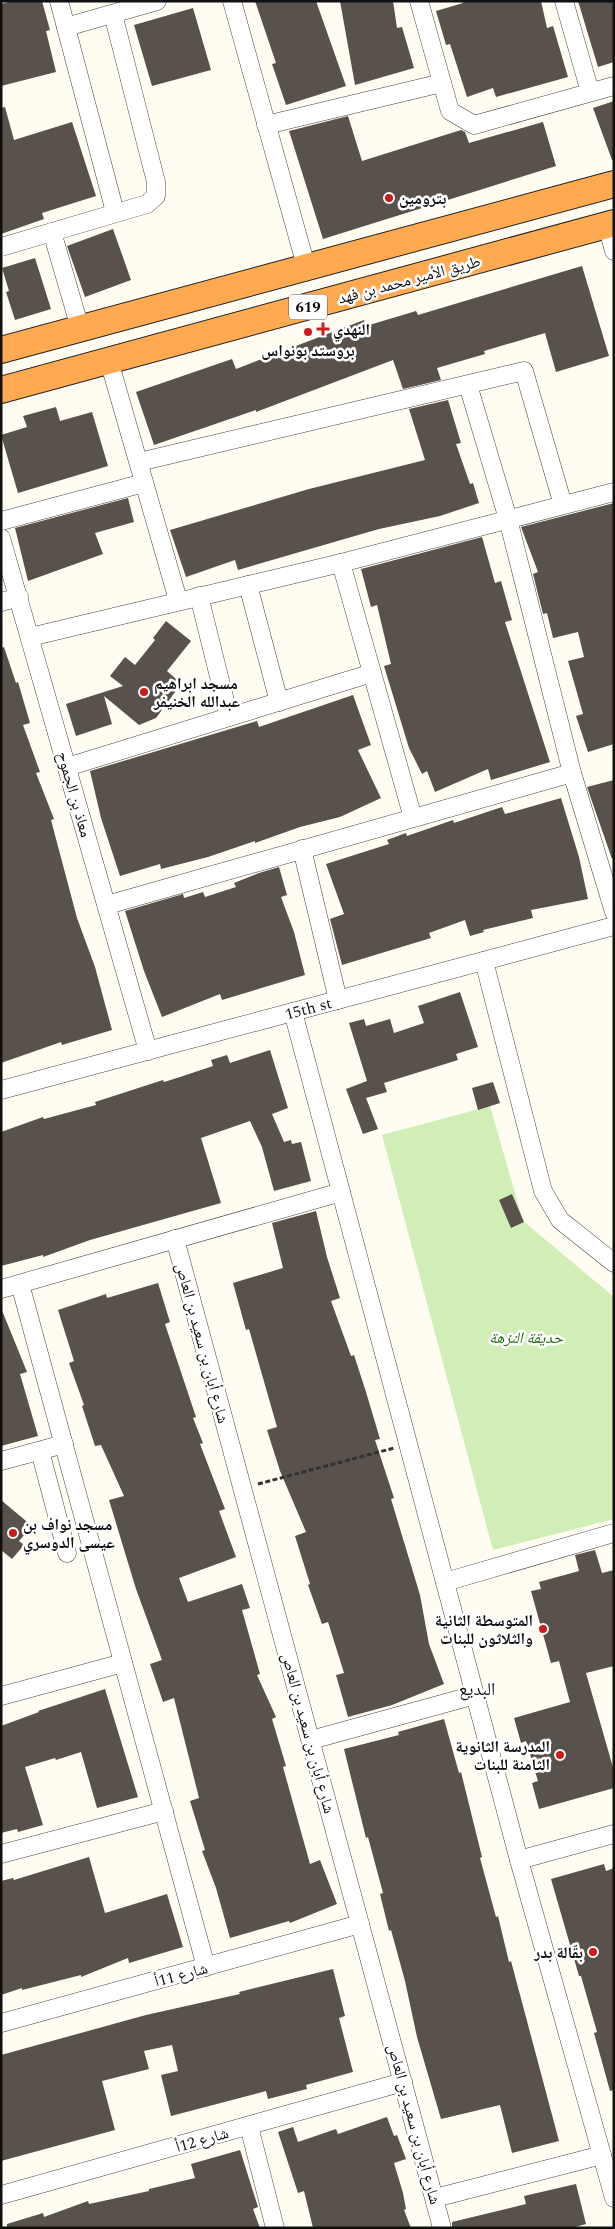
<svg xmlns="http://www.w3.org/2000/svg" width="615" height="2229" font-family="Spectral,'Noto Naskh Arabic',serif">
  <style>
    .green { fill: #d1eeb7 }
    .building { fill: #59514b }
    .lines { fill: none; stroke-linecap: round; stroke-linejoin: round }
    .minor-casing { stroke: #434343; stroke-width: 19 }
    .highway-casing { stroke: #212121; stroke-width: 28 }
    .path { stroke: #323232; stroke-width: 3; stroke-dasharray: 5 2.5; stroke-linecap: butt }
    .minor { stroke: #fff; stroke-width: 18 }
    .highway { stroke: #ffaa50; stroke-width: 26 }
    .poi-dot { fill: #cd1b1a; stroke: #fff; stroke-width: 2 }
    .labels { text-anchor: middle; stroke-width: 5; stroke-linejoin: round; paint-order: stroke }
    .shield { fill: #fff; stroke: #585858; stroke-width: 1 }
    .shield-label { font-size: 15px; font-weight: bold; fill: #101010 }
    .poi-label { font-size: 16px; font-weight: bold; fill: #101010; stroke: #fff; text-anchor: start }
    .street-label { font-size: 16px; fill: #101010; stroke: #fff }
    .park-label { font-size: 16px; font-style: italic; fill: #266e19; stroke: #fff }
    .neighbourhood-label { font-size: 18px; fill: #101010; stroke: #fff }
  </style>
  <rect width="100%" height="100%" fill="#fffdf2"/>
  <path class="green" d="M490 1106 523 1221 614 1297V1519L493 1550 382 1135Z"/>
  <path class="building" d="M12 1H42L50 30 46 31 56 72 1 86V4Z
    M255 1H316L346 86 286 105 272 64 276 63Z
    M340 1H393L397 28 402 27 414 68 355 85Z
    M463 1H541L547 28 553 26 568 77 496 97 493 88 467 97 450 44 446 45 436 11 463 3Z
    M578 1H614V62L598 67Z
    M193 8 211 70 152 86 134 25Z
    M614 101V160H612L593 108Z
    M5 107 14 140 72 122 96 196 42 213 44 219 1 234V108Z
    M348 116 362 161 461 130 465 132 469 143 543 122 556 166 323 239 289 131Z
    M113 229 131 280 85 297 67 246Z
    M35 258 51 309 15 320 6 292 9 291 2 268Z
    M582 266 609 356 556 372 545 333 484 351 485 354 437 368 441 380 403 389 393 360 256 412V410L154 445 136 392 232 359 236 369 364 320 366 326 416 311 418 315Z
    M448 400 461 443 456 444 470 484 473 483 479 503 440 516 379 529 238 570 235 560 186 577 170 530 309 489 425 460 409 409Z
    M56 407 60 421 92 412 108 466 18 493 1 435 27 427 23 416Z
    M128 498 134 522 95 533 103 554 28 581 15 528Z
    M614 503V744L588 752 576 716 583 714 568 661 584 657 578 632 553 638 547 613 543 614 533 574 538 572 521 527Z
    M482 537 495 583 501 581 512 620 505 622 550 762 491 780 488 769 435 792 427 771 422 774 409 748 384 666 391 664 377 605 371 607 361 569Z
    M166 621 191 641 167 671 176 679 178 688 156 718 139 725 104 696 112 724 76 736 66 704 123 686 110 676 125 657 135 665 155 640 153 638Z
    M4 647 16 683 18 682 30 723 23 725 40 772 36 773 54 819 51 820 77 918 95 967 112 1030 62 1045 61 1042 1 1063V648Z
    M353 695 371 745 358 750 381 798 340 817 300 827 255 843V841L208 857 161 869 160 864 120 876 101 818 90 771 257 721 259 727Z
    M614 780V858L612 859 587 787Z
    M561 798 579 857 588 899 531 910 533 918 483 930 484 932 470 936 465 920 429 933 431 938 342 965 330 919 344 914 326 864 389 844 387 840 406 833 407 836 453 820 454 823 502 807 505 814Z
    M279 867 287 895 281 897 294 932 305 975 222 1000 220 994 162 1017 144 971 125 911 183 894 184 898 203 892 205 897 236 887 234 883 259 873Z
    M460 992 478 1047 456 1054 458 1060 384 1083 387 1092 366 1098 378 1129 363 1134 346 1089 367 1081 349 1023 364 1019 366 1026 390 1019 394 1033 424 1023 418 1006Z
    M270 1050 288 1108 272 1114 284 1142 291 1140 292 1144 301 1142 311 1181 274 1191 262 1147 250 1121 201 1138 221 1203 90 1240 43 1257V1255L1 1266V1132L43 1117 44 1119 96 1105 95 1102 163 1080 164 1082 180 1077 213 1066 211 1060 227 1055 230 1063Z
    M493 1082 500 1103 478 1110 472 1088Z
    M512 1194 524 1222 511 1228 499 1200Z
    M316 1211 327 1257 340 1298 331 1301 351 1356 354 1355 366 1392 380 1439 375 1440 394 1498 391 1499 420 1595 429 1644 444 1684 392 1705 348 1717 336 1675 344 1673 328 1622 322 1624 308 1585 310 1584 295 1536 306 1532 280 1471 267 1430 277 1427 249 1329 246 1330 233 1283 283 1268 272 1223Z
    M158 1283 170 1322 165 1324 196 1417 193 1418 203 1443 200 1444 225 1509 219 1511 236 1557 179 1578 188 1602 242 1584 250 1608 242 1610 260 1674 257 1675 276 1717 272 1719 286 1766 283 1767 310 1864 320 1860 337 1904 290 1923 289 1921 230 1938 216 1888 202 1851 205 1850 190 1801 199 1798 174 1698 163 1702 150 1664 162 1660 136 1589 109 1500 124 1496 101 1445 95 1446 82 1406 84 1405 69 1363 74 1361 58 1310 106 1294 107 1298Z
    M1 1308 27 1372 20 1374 38 1436 1 1446Z
    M1 1500 32 1526 19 1541 24 1545 12 1559 1 1550Z
    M595 1550 602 1573 614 1570V1666L586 1673 614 1771V1788L539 1809 532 1783 538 1781 526 1741 521 1743 514 1718 570 1702 559 1661 551 1663 531 1591 541 1589 539 1582 579 1571 575 1555Z
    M105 1689 138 1797 97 1808 81 1752 56 1760 55 1758 25 1767 43 1825 18 1832 17 1829 1 1833V1726L39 1712 38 1711Z
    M444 1719 459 1773 461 1772 482 1857 480 1858 496 1917 498 1916 509 1962 511 1961 559 2141 512 2153 500 2105 441 2119 417 2037 405 1981 391 1930 389 1931 380 1894 383 1893 368 1837 366 1838 344 1749 399 1735 398 1732Z
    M89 1857 105 1913 167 1894 183 1947 129 1963 128 1958 81 1977V1975L22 1990V1988L1 1995V1881L13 1878 14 1880Z
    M604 1864 606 1871 614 1868V2090L610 2091 594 2033 597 2032 581 1976H579L551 1879Z
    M333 1969 345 2016 339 2018 353 2072 306 2085 307 2089 268 2099 266 2091 171 2116 161 2075 178 2071 172 2045 144 2051 149 2069 102 2081 115 2130 1 2161V2055L146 2015 240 1994 239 1992Z
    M387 2117 394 2136 397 2135 406 2159 394 2163 403 2193 406 2209 404 2210 411 2228H313L304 2191 298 2193 278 2132 293 2127 298 2142 336 2129 338 2134Z
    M240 2150 258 2207 253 2209 260 2228H7V2224L43 2213 44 2217 88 2201 89 2204 149 2191V2189L195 2178 191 2164Z
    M576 2184 586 2224 572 2228H452V2222L526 2204 524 2196Z"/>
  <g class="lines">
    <defs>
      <g id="minor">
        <path d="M59 1 115 212"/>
        <path d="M232 1 306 266"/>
        <path d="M419 1 450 111 474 125 614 86"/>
        <path d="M564 1 590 92"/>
        <path d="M66 27 157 1"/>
        <path d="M266 125 442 83"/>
        <path d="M607 225 614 251"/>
        <path d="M52 232 80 328"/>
        <path d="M1 247 147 204 156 196V182L113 14"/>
        <path d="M109 361 178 600"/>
        <path d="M468 385 508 519 572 773 614 912"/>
        <path d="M139 462 524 371 563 505"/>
        <path d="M1 521 144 483"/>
        <path d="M1 538 148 1051"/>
        <path d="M341 563 413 818"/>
        <path d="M248 585 279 702"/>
        <path d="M199 596 229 717"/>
        <path d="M1 602 19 597"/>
        <path d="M30 637 341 563 614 492"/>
        <path d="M67 767 372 673"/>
        <path d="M302 849 338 1000"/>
        <path d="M107 905 572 773"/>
        <path d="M484 961 543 1191 560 1220 614 1263"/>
        <path d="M293 1012 519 1860 614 2198"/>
        <path id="s1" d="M1 1090 614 926"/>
        <path d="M175 1239 442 2228"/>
        <path d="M20 1284 206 1967"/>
        <path d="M1 1289 341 1192"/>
        <path d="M40 1451 67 1553"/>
        <path d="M1 1461 64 1444"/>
        <path d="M445 1582 614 1533"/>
        <path d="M1 1696 123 1663"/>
        <path d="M311 1740 475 1695"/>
        <path d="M1 1854 164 1811"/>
        <path d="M519 1860 614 1834"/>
        <path d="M1 2023 360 1924"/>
        <path d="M249 2126 275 2228"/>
        <path d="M1 2195 403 2082"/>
        <path d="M435 2198 602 2155"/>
      </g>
      <path id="highway" d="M1 350 614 184
        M1 390 614 223"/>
    </defs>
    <use href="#minor" class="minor-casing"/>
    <use href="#highway" class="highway-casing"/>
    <path class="path" d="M258 1484 394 1448"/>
    <use href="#minor" class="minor"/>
    <use href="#highway" class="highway"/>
  </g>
  <g class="poi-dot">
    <circle cx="389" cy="198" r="5"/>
    <path d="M320.5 321.5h5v5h5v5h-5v5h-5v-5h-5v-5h5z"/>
    <circle cx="308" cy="332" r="5"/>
    <circle cx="144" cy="692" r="5"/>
    <circle cx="13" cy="1533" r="5"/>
    <circle cx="543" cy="1629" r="5"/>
    <circle cx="560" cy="1755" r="5"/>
    <circle cx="593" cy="1952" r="5"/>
  </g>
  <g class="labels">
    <rect class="shield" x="289" y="294.5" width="38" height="25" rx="4"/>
    <g class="shield-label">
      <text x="308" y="312">619</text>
    </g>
    <g class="poi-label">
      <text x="399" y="204">بترومين</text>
      <text x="333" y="335">النهدي</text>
      <text x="308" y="356" text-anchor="middle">بروستد بونواس</text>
      <text x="154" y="689">مسجد ابراهيم<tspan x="154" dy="18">عبدالله الخنيفر</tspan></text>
      <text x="23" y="1530">مسجد نواف بن<tspan x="23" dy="18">عيسى الدوسري</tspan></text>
      <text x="533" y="1626" text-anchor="end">المتوسطة الثانية<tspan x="533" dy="18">والثلاثون للبنات</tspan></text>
      <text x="550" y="1752" text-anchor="end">المدرسة الثانوية<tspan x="550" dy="18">الثامنة للبنات</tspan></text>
      <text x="583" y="1958" text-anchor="end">بقّالة بدر</text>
    </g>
    <g class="street-label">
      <text transform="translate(409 279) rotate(-15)" y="6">طريق الأمير محمد بن فهد</text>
      <text transform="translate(75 794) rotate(74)" y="6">معاذ بن الجموح</text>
      <text dy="6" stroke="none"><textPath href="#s1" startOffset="318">15th st</textPath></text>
      <text transform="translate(203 1343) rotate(75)" y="6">شارع أبان بن سعيد بن العاص</text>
      <text transform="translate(309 1733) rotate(75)" y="6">شارع أبان بن سعيد بن العاص</text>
      <text transform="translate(181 1974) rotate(-15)" y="6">شارع 11أ</text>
      <text transform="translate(415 2124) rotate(75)" y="6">شارع أبان بن سعيد بن العاص</text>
      <text transform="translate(202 2139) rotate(-16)" y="6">شارع 12أ</text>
    </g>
    <g class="park-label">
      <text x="526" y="1343">حديقة النزهة</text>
    </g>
    <g class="neighbourhood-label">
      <text x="477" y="1695">البديع</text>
    </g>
  </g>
  <rect width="615" height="2229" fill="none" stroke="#101010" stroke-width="5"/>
</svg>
